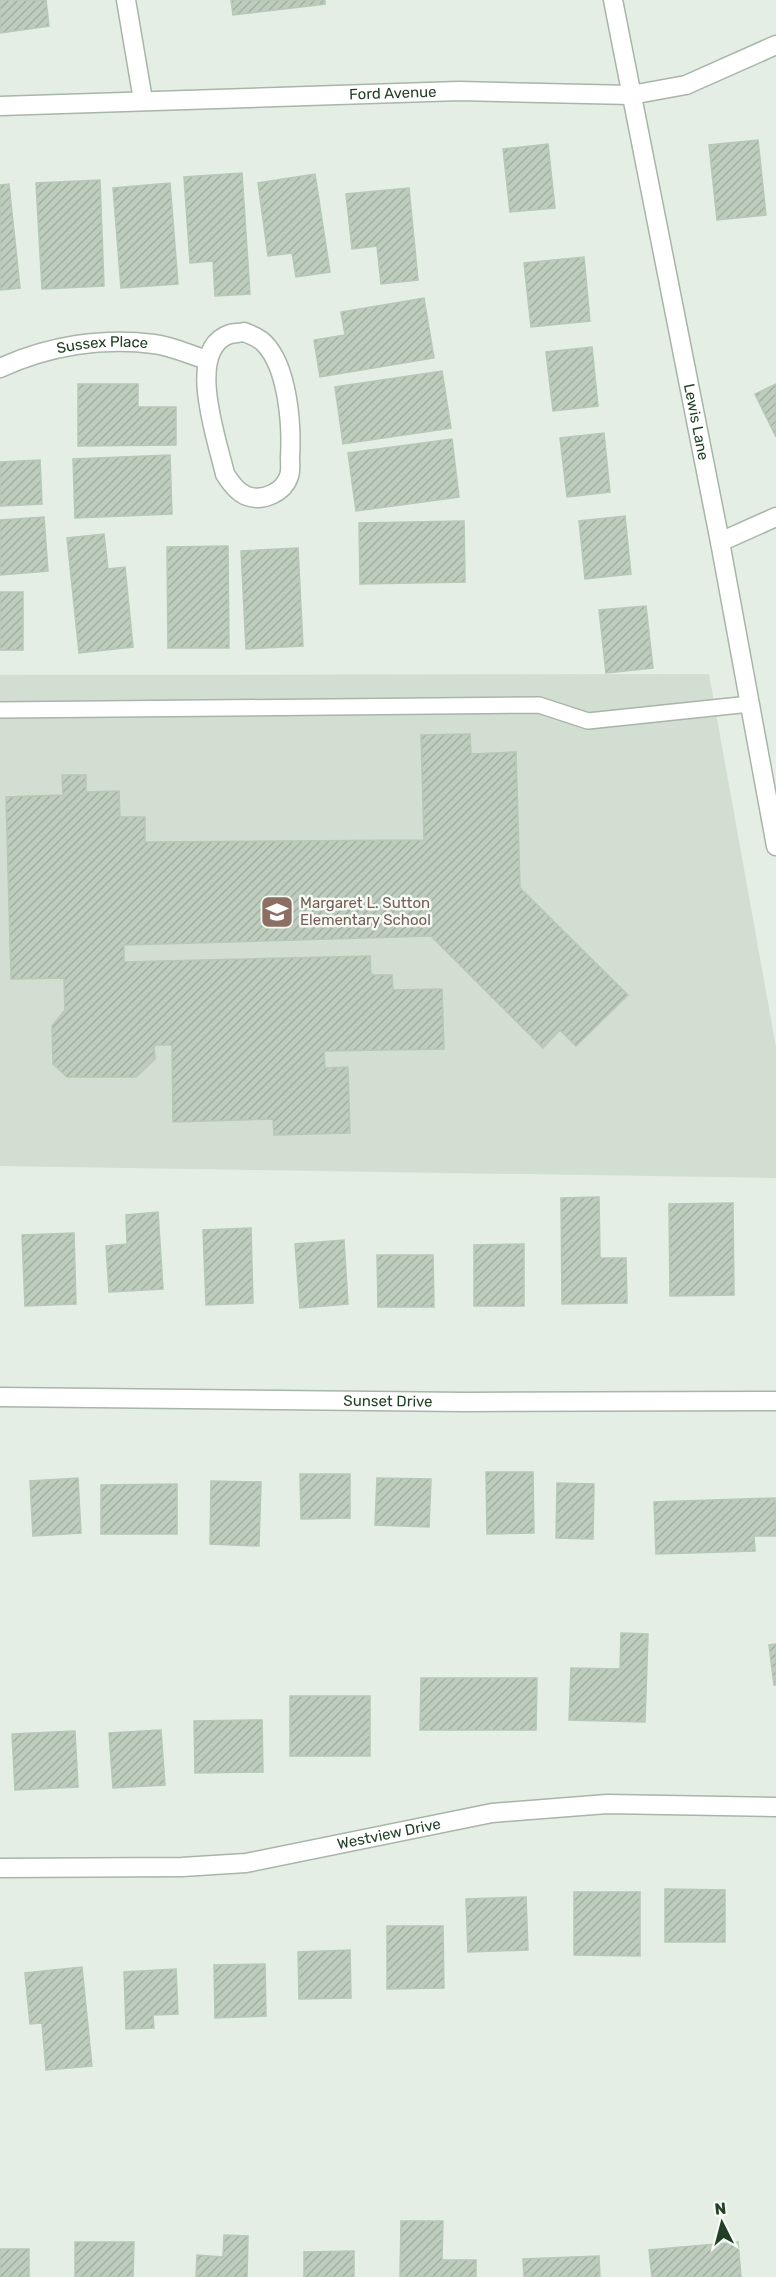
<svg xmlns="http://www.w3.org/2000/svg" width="776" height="2277" font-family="Rubik,sans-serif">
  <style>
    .built { fill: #d2ded2 }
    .building { fill: url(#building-hatch); stroke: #b6c8b6; stroke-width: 1.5 }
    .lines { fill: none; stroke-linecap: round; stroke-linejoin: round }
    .service-casing { stroke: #a6b6a7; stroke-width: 18 }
    .minor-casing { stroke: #a6b6a7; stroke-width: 21 }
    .tertiary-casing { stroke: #a6b6a7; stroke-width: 21 }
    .service { stroke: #fff; stroke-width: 15 }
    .minor { stroke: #fff; stroke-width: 18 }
    .tertiary { stroke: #fff; stroke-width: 18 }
    .labels { text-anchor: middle; stroke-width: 5; stroke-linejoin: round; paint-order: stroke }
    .street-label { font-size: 15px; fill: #224026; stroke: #f5faf5 }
    .education-label { font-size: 15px; fill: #785e54; stroke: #f5faf5; text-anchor: start }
  </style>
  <defs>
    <pattern id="building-hatch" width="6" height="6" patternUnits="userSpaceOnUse" patternTransform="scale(1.5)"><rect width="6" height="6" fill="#bdccbc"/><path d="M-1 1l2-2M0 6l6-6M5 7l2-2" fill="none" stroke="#a2b0a1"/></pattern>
  </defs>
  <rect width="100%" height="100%" fill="#e4eee4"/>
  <path class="built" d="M709 674 776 1047V1178L0 1166V675Z"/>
  <path class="building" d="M0 0H46L49 26 0 33Z
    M231 0H325V4L233 15Z
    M758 140 766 215 717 220 709 145Z
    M548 144 555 208 510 212 503 149Z
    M242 173 250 294 215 296 213 261 190 263 184 177Z
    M315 174 330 272 296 277 292 253 268 256 258 183Z
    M100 180 104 286 42 289 36 183Z
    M170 183 178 284 121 288 113 188Z
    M9 184 20 288 0 290V185Z
    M409 188 418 280 381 284 377 246 352 249 346 194Z
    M584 257 590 321 531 327 524 263Z
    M424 298 434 358 320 377 314 340 345 335 341 312Z
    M592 347 598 406 553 411 546 352Z
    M442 371 451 428 343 444 335 387Z
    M78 384H138V407H176V445L78 446Z
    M776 384V437L755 394Z
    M604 433 610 492 567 497 560 438Z
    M452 439 459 497 356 511 348 453Z
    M170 455 172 514 75 518 73 459Z
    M40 460 42 504 0 506V462Z
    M625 516 631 574 585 579 579 521Z
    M44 517 48 571 0 575V520Z
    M464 521 465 582 360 584 359 523Z
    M104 534 108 569 125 567 133 647 79 653 67 538Z
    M228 546 229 648H168L167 547Z
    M298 548 303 646 246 649 241 551Z
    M0 592H23V650H0Z
    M646 606 653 668 606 673 599 610Z
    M470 734 471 754 516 752 520 888 628 995 576 1046 560 1030 543 1048 431 936 124 945V962L370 956 371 975H392L393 990 442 989 444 1049 324 1051 325 1068 348 1067 350 1133 274 1135 273 1119 173 1122 172 1045H154L155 1059 136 1077H67L53 1064 52 1026 65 1010 64 978 11 979 6 797 63 795 62 775H86V792L119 791 120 817H145V842L424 840 421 735Z
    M599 1197 600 1258H626L627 1303 562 1304 561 1198Z
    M733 1203 734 1295 670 1296 669 1204Z
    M158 1212 163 1289 109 1292 106 1246 127 1244 126 1215Z
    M251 1228 253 1303 206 1305 203 1230Z
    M74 1233 76 1304 25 1306 22 1235Z
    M344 1240 348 1304 300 1308 295 1244Z
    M524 1244V1306H474V1245Z
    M377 1255H433L434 1307H378Z
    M486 1472H533L534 1533 487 1534Z
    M300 1474H350V1518L301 1519Z
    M78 1478 81 1533 33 1536 30 1481Z
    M377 1478 431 1479 429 1527 375 1525Z
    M211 1481 261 1482 259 1546 210 1544Z
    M557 1483 594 1484 593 1539 556 1538Z
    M177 1484V1534H101V1485Z
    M775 1498 776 1536H754L755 1551 656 1554 654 1502Z
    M621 1633 648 1634 645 1722 569 1720 571 1668 620 1669Z
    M776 1644V1685H774L769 1645Z
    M421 1678H537L536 1730H420Z
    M290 1696H370V1756H290Z
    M262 1720 263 1772 195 1773 194 1721Z
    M161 1730 165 1785 113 1788 109 1733Z
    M75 1731 78 1787 15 1790 12 1734Z
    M665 1889 725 1890V1942H665Z
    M574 1892H640V1956L574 1955Z
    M526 1897 528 1950 468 1952 466 1899Z
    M387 1926H443L444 1988 387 1989Z
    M350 1950 351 1998 299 1999 298 1952Z
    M265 1964 266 2016 215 2018 214 1965Z
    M82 1967 92 2066 46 2070 42 2023 30 2024 25 1973Z
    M176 1969 178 2014 153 2015 154 2028 126 2029 124 1972Z
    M401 2221H443L442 2260H476V2277H400Z
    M224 2235 248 2236 247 2277H196L197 2255 223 2257Z
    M75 2242H134L133 2277H75Z
    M738 2242 741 2277H652L649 2250Z
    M0 2249H29V2277H0Z
    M354 2251V2277H304V2252Z
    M599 2256 600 2277H524L523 2259Z"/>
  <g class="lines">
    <defs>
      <path id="service" d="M0 710 539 705 588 721 750 704"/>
      <g id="minor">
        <path d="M126 0 143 100"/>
        <path id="s1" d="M0 106 459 91 631 95"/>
        <path d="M244 332C251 335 258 337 264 343 288 367 292 425 290 458 290 463 291 471 289 476 284 492 263 502 247 496 238 493 230 482 225 474 218 442 184 349 230 334 234 333 239 333 244 332Z"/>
        <path id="s2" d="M0 368C48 346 102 337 154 344 172 346 190 355 207 360"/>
        <path d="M720 542 776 517"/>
        <path id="s3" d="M0 1397 465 1402 776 1401"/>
        <path id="s4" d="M0 1868 182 1867 246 1863 492 1813 607 1804 776 1807"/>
      </g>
      <g id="tertiary">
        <path id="s5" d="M613 0 720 542 776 846"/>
        <path d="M631 95 686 85 776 45"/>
      </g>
    </defs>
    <use href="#service" class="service-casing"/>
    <use href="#minor" class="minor-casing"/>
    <use href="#tertiary" class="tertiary-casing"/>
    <use href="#service" class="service"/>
    <use href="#minor" class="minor"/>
    <use href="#tertiary" class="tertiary"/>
  </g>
  <defs>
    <symbol id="school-square" viewBox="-11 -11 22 22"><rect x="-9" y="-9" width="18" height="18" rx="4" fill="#8d6e63" stroke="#f5faf5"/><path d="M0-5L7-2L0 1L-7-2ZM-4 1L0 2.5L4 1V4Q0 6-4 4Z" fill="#fff"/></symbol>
  </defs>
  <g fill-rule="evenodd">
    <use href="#school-square" x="258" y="893" width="38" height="38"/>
  </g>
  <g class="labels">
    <g class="street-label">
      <text dy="5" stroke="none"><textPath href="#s1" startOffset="393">Ford Avenue</textPath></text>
      <text dy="5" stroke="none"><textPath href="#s2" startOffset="106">Sussex Place</textPath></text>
      <text dy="5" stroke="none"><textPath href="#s5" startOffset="430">Lewis Lane</textPath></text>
      <text dy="5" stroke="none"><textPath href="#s3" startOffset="388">Sunset Drive</textPath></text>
      <text dy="5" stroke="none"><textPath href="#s4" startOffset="392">Westview Drive</textPath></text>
    </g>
    <g class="education-label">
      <text x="300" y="908">Margaret L. Sutton<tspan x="300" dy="17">Elementary School</tspan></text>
    </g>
  </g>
  <g transform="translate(722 2223) rotate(354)" stroke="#f5faf5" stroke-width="4.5" paint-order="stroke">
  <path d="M0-4.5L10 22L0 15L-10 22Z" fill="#224026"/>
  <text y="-9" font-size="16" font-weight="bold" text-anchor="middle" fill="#224026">N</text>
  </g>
</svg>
